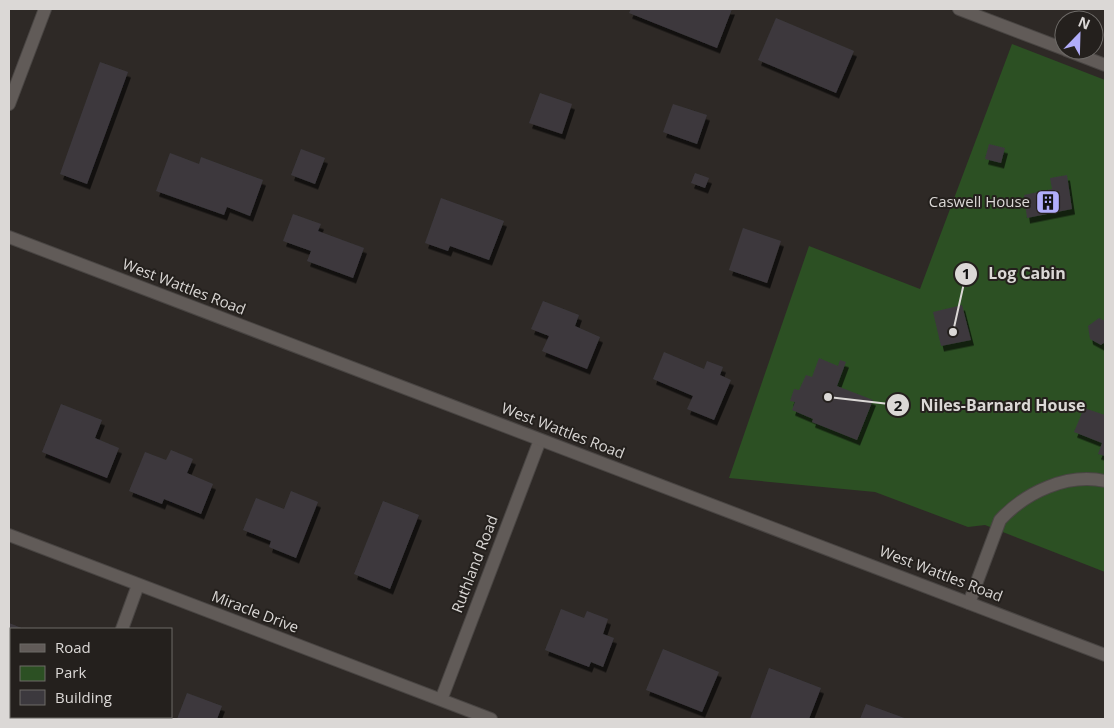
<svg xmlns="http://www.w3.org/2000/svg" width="1114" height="728" font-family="'Open Sans',sans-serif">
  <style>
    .green { fill: #2c5023 }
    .building { fill: #3c393e; filter: url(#shadow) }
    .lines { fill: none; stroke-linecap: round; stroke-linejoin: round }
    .service-casing { stroke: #494543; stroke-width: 14 }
    .minor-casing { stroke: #494543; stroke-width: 14 }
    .tertiary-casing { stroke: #494543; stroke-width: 14 }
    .service { stroke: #615b58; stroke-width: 12 }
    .minor { stroke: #615b58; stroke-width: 12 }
    .tertiary { stroke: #615b58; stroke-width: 12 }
    .labels { text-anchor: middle; stroke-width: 4; stroke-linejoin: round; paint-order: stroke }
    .poi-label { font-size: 15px; fill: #dbd8d6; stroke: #24201d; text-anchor: end }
    .street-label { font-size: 15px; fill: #dbd8d6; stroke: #24201d }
    .leader { fill: none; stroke: #dbd8d6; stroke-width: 2 }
    .callout-dot { fill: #dbd8d6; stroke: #24201d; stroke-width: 2 }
    .mark-label { font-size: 15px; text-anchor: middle; font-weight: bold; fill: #111 }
    .callout-label { font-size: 16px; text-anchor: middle; font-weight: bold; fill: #dbd8d6; stroke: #24201d; stroke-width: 4; stroke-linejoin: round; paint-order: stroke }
  </style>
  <defs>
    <filter id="shadow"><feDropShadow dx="3" dy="5.5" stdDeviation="0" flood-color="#0009"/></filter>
  </defs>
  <rect width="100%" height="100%" fill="#2e2926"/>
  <path class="green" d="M1012 44 1105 80V572L985 525 968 527 875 492 729 478 809 246 920 289Z"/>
  <path class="building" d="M631 9H732L717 48 629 13Z
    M776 18 854 51 836 93 758 60Z
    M100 62 128 72 87 184 60 174Z
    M540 93 572 104 562 134 529 123Z
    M673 104 707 115 697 144 663 132Z
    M989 144 1005 148 1001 163 985 159Z
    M301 149 325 158 315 184 291 175Z
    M170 153 199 164 201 157 263 180 250 216 227 207 224 215 156 191Z
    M695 173 709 178 705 188 691 183Z
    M1067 175 1072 209 1027 218 1024 195 1052 189 1050 178Z
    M441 198 504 221 489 260 450 246 448 251 425 243Z
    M293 214 321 224 318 231 364 248 353 278 307 261 311 251 283 241Z
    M743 228 781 241 767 283 729 270Z
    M543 301 579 315 575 326 600 337 587 369 542 351 549 336 531 329Z
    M962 305 971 340 941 346 933 312Z
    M1099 318 1105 321V342L1101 345 1090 339 1088 326Z
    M664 352 704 369 707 361 723 367 720 375 731 380 714 420 687 409 693 396 653 379Z
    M819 358 838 366 840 360 846 362 837 386 873 400 857 440 812 422 813 419 792 410 795 402 790 401 794 389 799 390 806 375 812 377Z
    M61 404 102 420 95 438 119 448 107 478 42 452Z
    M1084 408 1105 415V456L1098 454 1102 443 1074 432Z
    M171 450 193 459 187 473 213 484 201 514 164 499 162 504 129 491 145 452 166 460Z
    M291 491 318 502 296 558 269 547 271 541 243 530 256 498 284 509Z
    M383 501 419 515 390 589 354 574Z
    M561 609 584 618 587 611 608 619 603 634 614 638 603 667 591 662 589 667 545 650Z
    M9 623 24 629H11V671L9 670Z
    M663 649 719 672 702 712 646 690Z
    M769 668 821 688 809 719H750Z
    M187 693 222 706 217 719H177Z
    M866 704 907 719H860Z"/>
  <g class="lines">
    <defs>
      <path id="service" d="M969 603 1000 520C1026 492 1067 473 1105 481"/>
      <path id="minor" d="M959 9 1064 49
        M1066 50 1105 65
        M9 104 45 9
        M9 535 491 719
        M122 629 138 585
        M441 700 540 440
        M87 719 88 717"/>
      <path id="tertiary" d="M9 237 1105 655"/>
    </defs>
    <use href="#service" class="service-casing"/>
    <use href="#minor" class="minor-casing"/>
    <use href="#tertiary" class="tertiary-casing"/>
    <use href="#service" class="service"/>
    <use href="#minor" class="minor"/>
    <use href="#tertiary" class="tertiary"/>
  </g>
  <defs>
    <symbol id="building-square" viewBox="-11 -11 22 22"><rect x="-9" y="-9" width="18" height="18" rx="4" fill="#b1adfa" stroke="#24201d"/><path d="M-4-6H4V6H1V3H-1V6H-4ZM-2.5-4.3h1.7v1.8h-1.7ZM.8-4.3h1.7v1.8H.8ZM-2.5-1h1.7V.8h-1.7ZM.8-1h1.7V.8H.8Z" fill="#111"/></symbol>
  </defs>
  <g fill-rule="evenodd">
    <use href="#building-square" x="1034" y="188" width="28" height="28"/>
  </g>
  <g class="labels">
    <g class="poi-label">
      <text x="1030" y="207">Caswell House</text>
    </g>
    <g class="street-label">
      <text transform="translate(184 287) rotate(21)" y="5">West Wattles Road</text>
      <text transform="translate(563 431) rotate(21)" y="5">West Wattles Road</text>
      <text transform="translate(475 564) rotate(-69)" y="5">Ruthland Road</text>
      <text transform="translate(941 574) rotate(21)" y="5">West Wattles Road</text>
      <text transform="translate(255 612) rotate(21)" y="5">Miracle Drive</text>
    </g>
  </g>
  <path class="leader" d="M953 332L966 274M828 397L898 405"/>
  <g class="callout-dot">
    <circle cx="953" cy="332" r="5"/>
    <circle cx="828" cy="397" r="5"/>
    <circle cx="966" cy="274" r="12"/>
    <circle cx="898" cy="405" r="12"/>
  </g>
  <g class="mark-label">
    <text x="966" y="279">1</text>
    <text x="898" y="411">2</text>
  </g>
  <g class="callout-label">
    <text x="1027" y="279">Log Cabin</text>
    <text x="1003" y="411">Niles-Barnard House</text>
  </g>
  <rect width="1114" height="728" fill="none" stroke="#dbd8d6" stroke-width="20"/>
  <rect x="10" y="628" width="162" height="90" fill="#24201d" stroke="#6d6a67"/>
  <rect x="20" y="644" width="25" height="8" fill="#615b58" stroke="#6d6a67"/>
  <text x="55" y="653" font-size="15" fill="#dbd8d6">Road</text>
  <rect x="20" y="666" width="25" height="15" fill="#2c5023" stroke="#6d6a67"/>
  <text x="55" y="678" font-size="15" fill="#dbd8d6">Park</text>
  <rect x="20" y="690" width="25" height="15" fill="#3c393e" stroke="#6d6a67"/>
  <text x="55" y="703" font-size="15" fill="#dbd8d6">Building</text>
  <g transform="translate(1079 35) rotate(23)"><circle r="24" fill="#24201d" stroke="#6d6a67"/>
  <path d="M0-4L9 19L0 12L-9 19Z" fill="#b1adfa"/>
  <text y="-8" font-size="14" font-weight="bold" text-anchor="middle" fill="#dbd8d6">N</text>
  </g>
</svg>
